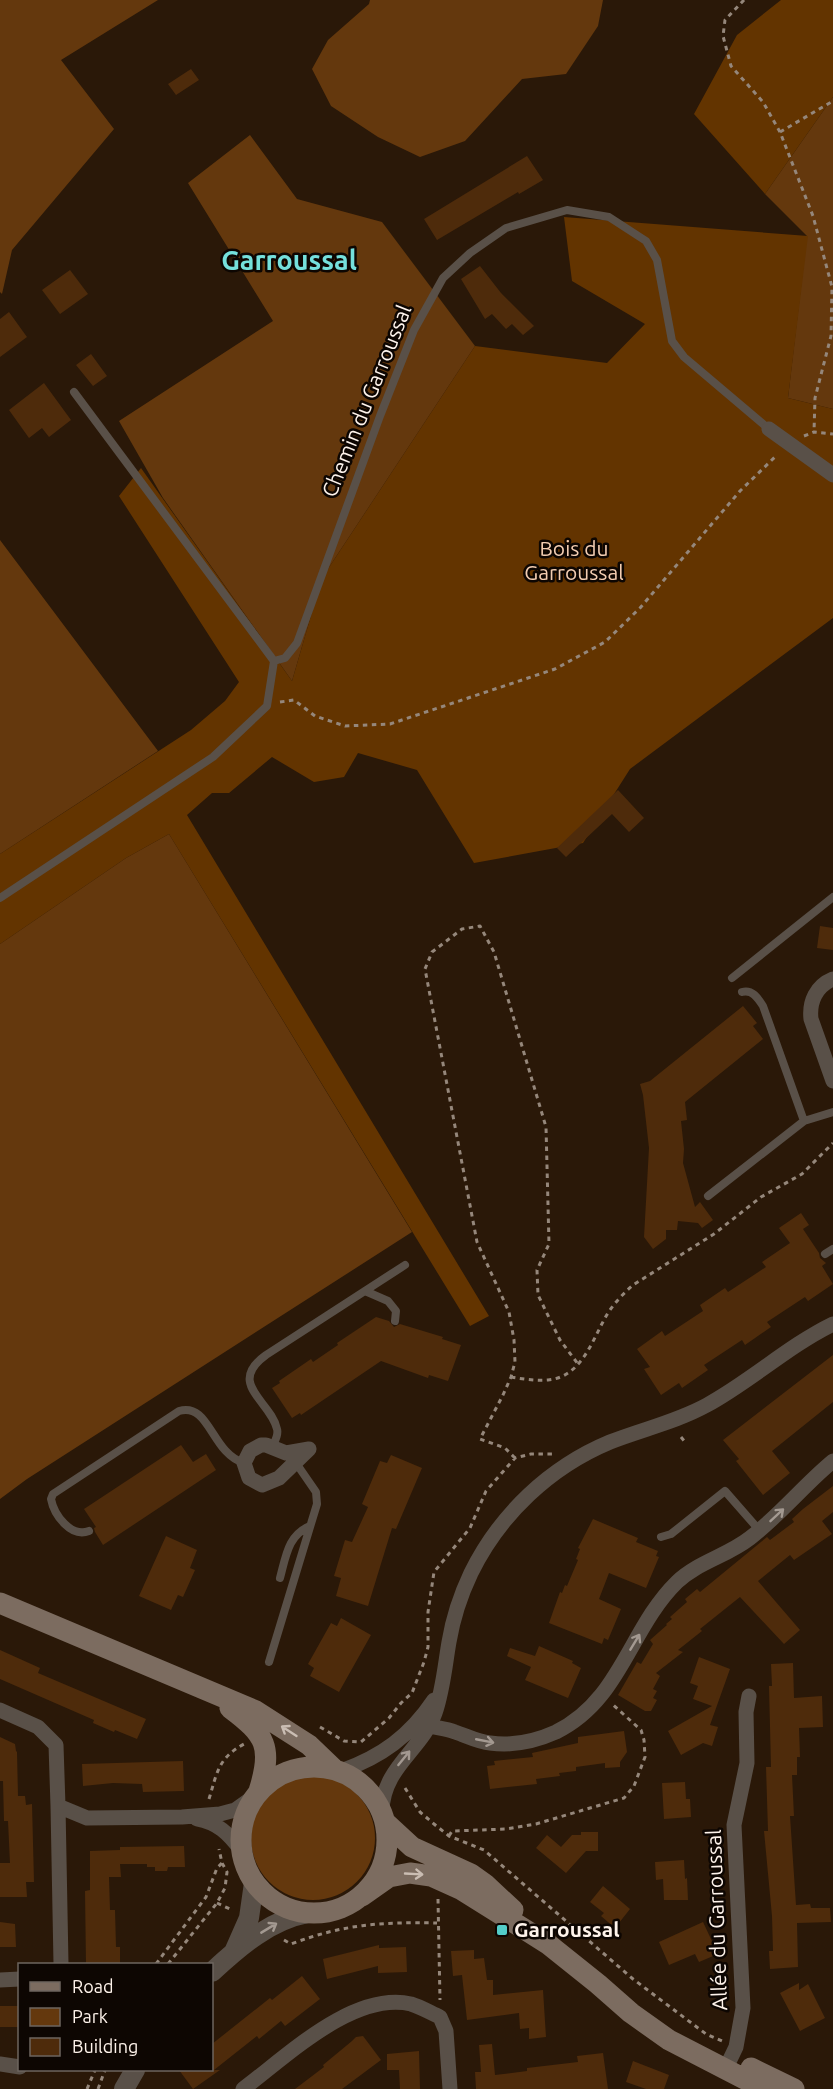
<svg xmlns="http://www.w3.org/2000/svg" width="833" height="2089" font-family="Ubuntu,sans-serif">
  <style>
    .green { fill: #64380d }
    .forest { fill: #633400 }
    .building { fill: #4e2b0b }
    .lines { fill: none; stroke-linecap: round; stroke-linejoin: round }
    .path { stroke: #95877b; stroke-width: 3; stroke-dasharray: 4.5 4.5; stroke-linecap: butt }
    .service { stroke: #595048; stroke-width: 8 }
    .minor { stroke: #595048; stroke-width: 15 }
    .tertiary { stroke: #595048; stroke-width: 20 }
    .secondary { stroke: #7c6c60; stroke-width: 21 }
    .oneway { stroke: #a39991 }
    .oneway2 { stroke: #cabdb3 }
    .poi-dot { fill: #53cdc9; stroke: #0d0602; stroke-width: 2 }
    .labels { text-anchor: middle; stroke-width: 5; stroke-linejoin: round; paint-order: stroke }
    .street-label { font-size: 21px; fill: #fef3eb; stroke: #0d0602 }
    .park-label { font-size: 21px; fill: #f3cdb1; stroke: #0d0602 }
    .poi-label { font-size: 21px; font-weight: bold; fill: #fef3eb; stroke: #0d0602; text-anchor: start }
    .district-label { font-size: 27px; font-weight: bold; fill: #75e0dc; stroke: #0d0602 }
  </style>
  <rect width="100%" height="100%" fill="#2a1808"/>
  <path class="green" d="M0 0H158L61 60 114 129 12 250 2 294 0 292Z
    M370 0H603L598 26 566 74 522 79 465 141 420 157 378 137 331 106 312 69 328 40 369 4Z
    M833 97V409L788 398 807 236 765 194Z
    M250 135 297 199 382 222 475 346 322 578 292 681 163 498 119 421 273 321 188 183Z
    M0 540 158 751 0 854Z
    M169 834 412 1232 27 1479 0 1499V944L126 858Z
    M251 1838a62 62 0 1 1 124 0a62 62 0 1 1-124 0Z"/>
  <path class="forest" d="M781 0H833V97L765 194 694 114 737 35Z
    M564 217 808 236 788 398 833 409V618L630 769 583 843 474 863 417 770 358 753 344 777 314 782 272 757 229 793H212L187 815 489 1316 470 1326 169 834 126 858 0 944V854L191 730 225 701 239 682 119 496 141 468 292 681 322 578 475 346 607 363 645 324 572 281Z"/>
  <path class="building" d="M191 69 199 80 176 95 168 84Z
    M527 156 543 180 519 194 518 192 437 240 424 219Z
    M480 266 501 293 534 326 523 335 512 324 506 329 492 314 485 319 461 279Z
    M70 270 88 294 60 314 42 290Z
    M9 312 27 337 0 357V319Z
    M91 354 107 376 93 386 76 365Z
    M44 383 71 420 49 437 42 428 29 438 9 410Z
    M618 790 644 818 629 832 612 814 566 857 557 848Z
    M820 926 833 928V950L817 948Z
    M743 1006 757 1023 753 1026 763 1039 685 1102 687 1120 681 1121 684 1149 683 1163 695 1207 700 1202 713 1220 702 1228 698 1223 678 1221 677 1230H666V1239L653 1249 644 1237 649 1148 643 1095 640 1084 650 1081Z
    M801 1213 809 1225 803 1229 819 1253 820 1258 826 1263 822 1266 833 1284 808 1301 805 1297 767 1322 771 1327 745 1345 742 1340 704 1365 708 1370 682 1388 679 1383 661 1395 644 1369 650 1367 637 1349 662 1331 665 1336 703 1311 700 1305 725 1288 728 1292 766 1267 762 1262 790 1243 779 1228Z
    M376 1317 389 1321 394 1327 400 1324 443 1337 442 1339 461 1345 448 1381 429 1375 428 1378 381 1361 301 1415 300 1413 292 1418 272 1388 280 1383 279 1381 311 1359 313 1362 338 1345 337 1343Z
    M833 1355V1402L772 1451 790 1473 763 1495 736 1461 739 1459 723 1440Z
    M181 1445 193 1462 206 1454 216 1470 103 1545 95 1532 94 1528 96 1527 84 1509Z
    M391 1455 422 1468 396 1529 392 1528 368 1606 336 1596 341 1578 334 1576 345 1540 352 1542 368 1507 362 1504 380 1461 387 1463Z
    M833 1486V1512L822 1521 832 1534 794 1560 790 1555 758 1581 800 1630 784 1644 740 1597 700 1629 702 1631 678 1650 683 1652 656 1673 660 1676 653 1689 657 1691 653 1698 657 1700 651 1711H645L618 1695 637 1662 641 1664 653 1644 650 1640 667 1625 666 1624 672 1619 670 1617 687 1602 685 1599 697 1589 700 1592 767 1537 770 1540 794 1522 792 1519 803 1509Z
    M593 1519 638 1538 636 1542 658 1551 656 1556 659 1557 646 1588 609 1573 599 1599 621 1609 608 1640 604 1638 602 1644 549 1623 560 1592 562 1593 565 1585 567 1586 578 1560 576 1559 580 1549 578 1548Z
    M166 1536 197 1550 190 1568 195 1570 183 1597 178 1595 171 1610 139 1596Z
    M341 1618 371 1635 339 1692 310 1676 314 1668 308 1664 331 1623 337 1626Z
    M539 1646 573 1661 572 1663 581 1668 568 1698 525 1680 531 1667 507 1656 510 1648 535 1656Z
    M0 1650 40 1668 38 1673 146 1719 137 1739 115 1730 114 1732 93 1723 94 1720 0 1679Z
    M699 1657 730 1669 710 1725 718 1727 712 1746 703 1743 681 1755 668 1731 712 1706 693 1699 698 1686 690 1683Z
    M793 1663 794 1698 822 1696 823 1727 799 1728 800 1757H797V1775H792L794 1816H790L796 1905 810 1904 811 1908H830L831 1922 797 1923 798 1967 770 1969 769 1951H773L772 1916 764 1831H768L766 1767H771L769 1686H772L771 1664Z
    M624 1731 627 1752 620 1762V1767L605 1768V1763L576 1767V1771L559 1773 560 1776 536 1779 537 1784 490 1789 487 1766 495 1765 494 1761 533 1757 532 1753 578 1743V1737Z
    M0 1737 15 1744 16 1751 17 1752 18 1796H25L26 1805 32 1804 34 1882H26L27 1897H0V1863H10L8 1821H4L3 1781H0Z
    M183 1761 184 1791 143 1792 142 1784 113 1783 83 1786 82 1764Z
    M685 1782 686 1799H690L691 1817 664 1819 662 1783Z
    M581 1832H598V1851H586L566 1873 536 1848 547 1835 561 1847 572 1835H581Z
    M184 1846 185 1867H168L167 1871H155V1867H147V1864H120L121 1877H109L110 1910H115L116 1947H120V1965H86L85 1891 90 1890V1851L120 1850V1847Z
    M684 1860 685 1879 687 1878 688 1900H664L663 1879 656 1880 655 1862Z
    M603 1886 630 1909 615 1928 601 1916 604 1913 590 1902Z
    M0 1922 15 1924 16 1947H0Z
    M703 1922 718 1954 699 1962 695 1954 669 1965 659 1942Z
    M379 1945V1948L406 1947 407 1972 378 1973V1966L327 1979 323 1959Z
    M474 1950V1959L484 1958 487 1980H493V1995L543 1990 546 2037 529 2039V2028L520 2029 519 2013 467 2020 462 1975 453 1976 451 1951Z
    M302 1976 320 1999 285 2026 281 2021 259 2039 257 2036 214 2070H220L193 2089 179 2070H212V2044L270 1998 272 2000Z
    M799 1983V1990L808 1984 825 2018 800 2031 780 1993Z
    M0 2006H20V2027H0Z
    M363 2036 381 2060 342 2089H295L324 2067 323 2065 352 2041 356 2037Z
    M492 2044 495 2075 527 2071V2068L578 2062 577 2056 603 2053 608 2089H476L475 2072H481L479 2045Z
    M419 2051 420 2089H400L399 2070H387V2054Z
    M633 2061 669 2075 664 2089H646L626 2082Z"/>
  <g class="lines">
    <path class="path" d="M744 0 725 20 723 36 731 66 763 102 780 132 813 216 832 287 831 336 815 398 814 432
      M780 132 833 101
      M804 436 814 432 833 434
      M280 702 294 700 315 716 345 726 390 724 555 669 605 642 640 608 740 491 777 455
      M511 1377C523 1379 536 1381 548 1380 583 1377 593 1337 608 1313 615 1302 624 1293 633 1285L714 1234 761 1197 802 1174 833 1143
      M681 1437 685 1442
      M515 1458 505 1448 480 1439 503 1395 511 1377 515 1362 514 1340 509 1312 477 1242 425 969 432 952 462 929 480 926 494 952 546 1127 549 1244 537 1270 538 1295 560 1340 578 1364
      M320 1727 344 1741 361 1742 389 1718 401 1703 412 1693 424 1662 428 1647V1612L434 1572 470 1528 486 1491 515 1458 531 1454H555
      M405 1788 420 1812 434 1824 449 1836 484 1850 633 1979 706 2034 722 2041
      M209 1799C217 1773 218 1758 244 1744
      M449 1836 452 1831 506 1829 536 1824 624 1798 634 1786 645 1757 644 1740 641 1730 612 1704
      M438 1899 440 2000
      M217 1903 232 1910
      M284 1940 291 1944C344 1924 381 1922 437 1923
      M156 1964 206 1897 217 1868 222 1863
      M168 1964 217 1903 225 1888 227 1872 222 1863 219 1849
      M87 2089 95 2070
      M98 2089 105 2070"/>
    <path class="service" d="M74 392 274 661 285 658 297 643 380 416 414 330 443 278 470 253 506 228 567 210 609 217 646 241 657 260 672 341 684 357 769 429
      M0 898 213 757 267 706 274 661
      M732 978 833 897
      M742 992C752 989 758 998 763 1006L804 1121
      M708 1196 804 1121 833 1112
      M825 1254 833 1249
      M365 1291 388 1301 396 1311 395 1321
      M272 1447C274 1442 279 1436 277 1429 271 1401 226 1384 266 1355L405 1265
      M89 1531C71 1538 54 1515 51 1499L53 1494 179 1411C210 1402 211 1453 244 1463
      M661 1537 671 1534 725 1491 760 1531
      M280 1578C286 1556 288 1535 310 1526
      M269 1662 317 1504 316 1492 296 1463"/>
    <path class="minor" d="M769 429 833 475
      M833 979C816 986 809 1002 811 1019L833 1081
      M261 1445H266L286 1453 309 1449 279 1478 262 1485 249 1478 244 1463 250 1451Z
      M0 1710 38 1727 56 1745 58 1806 87 1818 182 1817 220 1814 235 1810 256 1795
      M429 1726C438 1728 447 1729 455 1732 467 1736 478 1742 490 1743 512 1746 536 1741 556 1732 621 1700 629 1629 677 1582 698 1562 727 1556 750 1538 780 1515 804 1485 833 1461
      M341 1771C381 1757 410 1736 434 1700
      M58 1806 61 1964
      M382 1811C383 1767 422 1750 435 1713 443 1690 445 1665 449 1642 453 1618 461 1594 471 1573 500 1514 550 1467 610 1442 643 1429 676 1422 707 1405 751 1381 788 1346 833 1324
      M197 1819C218 1823 228 1833 241 1850
      M0 1980 20 1979
      M0 2064 20 2067
      M725 2070 736 2047 743 2008 734 1825 747 1763 746 1712 749 1696
      M243 2089C286 2057 353 1991 411 2004 421 2007 431 2013 440 2017L446 2031 450 2089"/>
    <path class="tertiary" d="M234 1952 249 1918 254 1883
      M212 1972C240 1946 270 1920 308 1913
      M124 2089 135 2070"/>
    <path class="secondary" d="M0 1603 256 1711 309 1745 333 1768
      M230 1708C266 1735 273 1747 259 1791
      M241 1840a73 73 0 1 1 146 0a73 73 0 1 1-146 0Z
      M386 1823 412 1847 471 1874 485 1884 513 1910
      M362 1896 389 1877 410 1873 431 1876 462 1890 548 1944 598 1984 631 2013 669 2040 764 2089
      M751 2068 794 2089"/>
  </g>
  <defs><path id="oneway-shaft" d="M-6 0H5M1.5-3L5.5 0L1.5 3" fill="none" stroke-width="1.6" stroke-linecap="round" stroke-linejoin="round" transform="scale(1.5)"/></defs>
  <g class="oneway">
    <use href="#oneway-shaft" transform="translate(777 1515) rotate(-43)"/>
    <use href="#oneway-shaft" transform="translate(635 1642) rotate(-59)"/>
    <use href="#oneway-shaft" transform="translate(485 1741) rotate(11)"/>
    <use href="#oneway-shaft" transform="translate(404 1758) rotate(-51)"/>
    <use href="#oneway-shaft" transform="translate(269 1928) rotate(-31)"/>
  </g>
  <g class="oneway2">
    <use href="#oneway-shaft" transform="translate(289 1731) rotate(-147)"/>
    <use href="#oneway-shaft" transform="translate(414 1874) rotate(3)"/>
  </g>
  <rect class="poi-dot" x="496" y="1924" width="12" height="12" rx="3"/>
  <g class="labels">
    <g class="street-label">
      <text transform="translate(367 401) rotate(-68)" y="7">Chemin du Garroussal</text>
      <text transform="translate(717 1920) rotate(-92)" y="7">Allée du Garroussal</text>
    </g>
    <g class="park-label">
      <text x="574" y="556">Bois du<tspan x="574" dy="24">Garroussal</tspan></text>
    </g>
    <g class="poi-label">
      <text x="514" y="1937">Garroussal</text>
    </g>
    <g class="district-label">
      <text x="289" y="270">Garroussal</text>
    </g>
  </g>
  <rect x="18" y="1963" width="195" height="108" fill="#0d0602" stroke="#6d655f" stroke-width="1.5"/>
  <rect x="30" y="1982" width="30" height="9" fill="#7c6c60" stroke="#6d655f" stroke-width="1.5"/>
  <text x="72" y="1993" font-size="18" fill="#fef3eb">Road</text>
  <rect x="30" y="2008" width="30" height="18" fill="#64380d" stroke="#6d655f" stroke-width="1.5"/>
  <text x="72" y="2023" font-size="18" fill="#fef3eb">Park</text>
  <rect x="30" y="2038" width="30" height="18" fill="#4e2b0b" stroke="#6d655f" stroke-width="1.5"/>
  <text x="72" y="2053" font-size="18" fill="#fef3eb">Building</text>
</svg>
